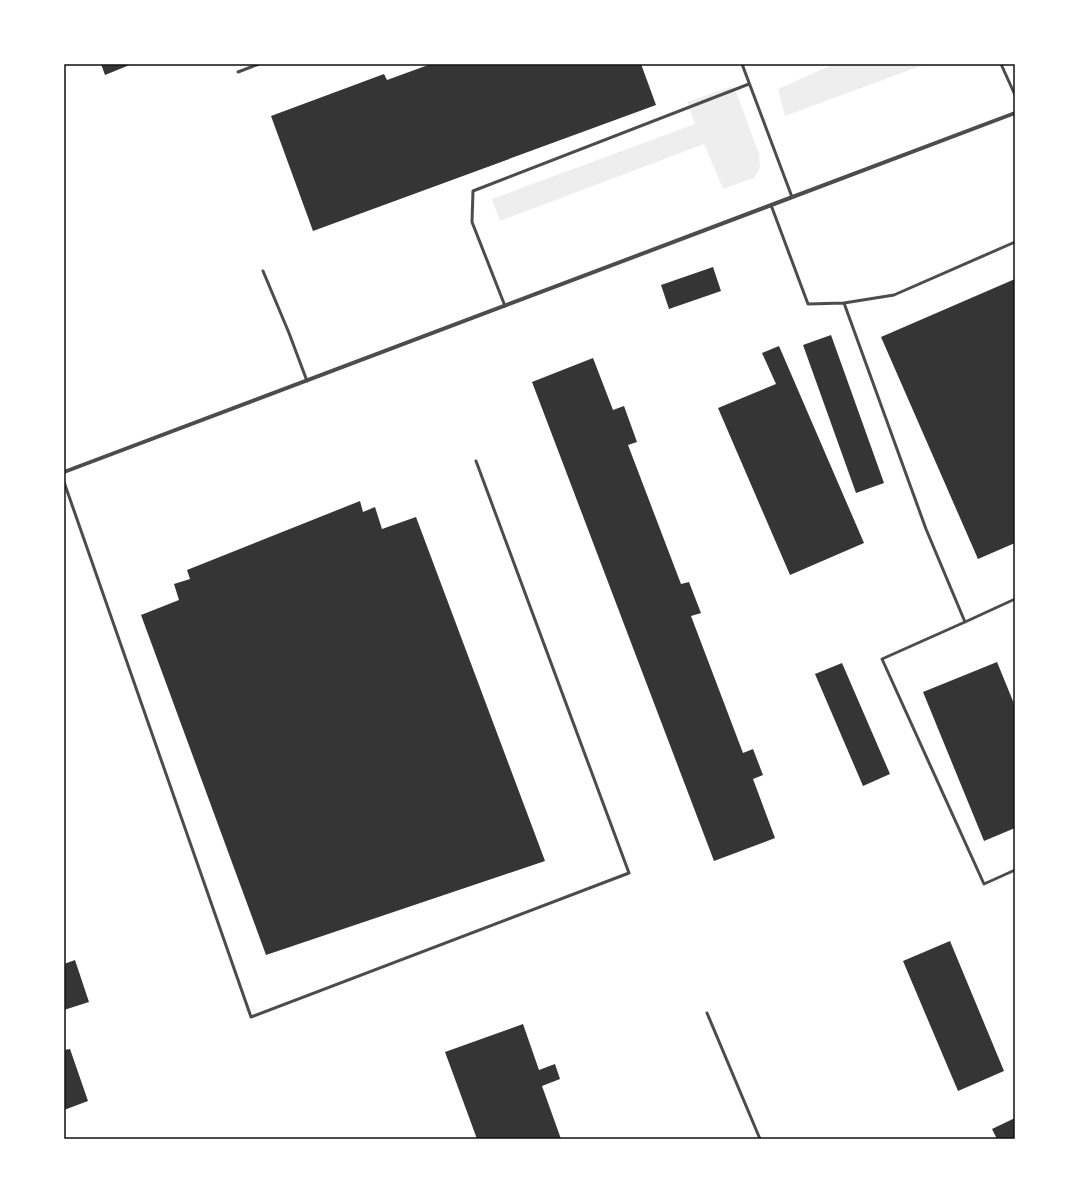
<svg xmlns="http://www.w3.org/2000/svg" width="1079" height="1203" font-family="Montserrat,sans-serif">
  <style>
    .green { fill: #eee }
    .building { fill: #353535 }
    .lines { fill: none; stroke-linecap: round; stroke-linejoin: round }
    .service { stroke: #4c4c4c; stroke-width: 3 }
    .minor { stroke: #4c4c4c; stroke-width: 4 }
    .neatline { fill: none; stroke: #111; stroke-width: 1.5 }
  </style>
  <rect width="100%" height="100%" fill="#fff"/>
  <path class="green" d="M834 64H926L785 116 778 89Z
    M731 87 737 94 759 154 760 168 754 178 723 189 704 144 500 221 492 199 695 124 687 102Z"/>
  <path class="building" d="M101 64H132L105 75Z
    M431 64H641L656 105 313 231 271 116 384 74 387 80Z
    M713 267 721 291 669 309 661 285Z
    M1015 279V543L978 559 881 337Z
    M831 335 884 483 856 493 803 345Z
    M779 346 864 543 790 575 718 408 776 384 762 353Z
    M593 358 613 410 624 406 637 442 628 445 681 584 689 582 701 613 691 616 743 753 753 749 763 775 753 779 775 838 714 861 532 382Z
    M360 501 363 512 375 507 382 529 416 517 545 861 266 955 141 615 179 600 174 584 190 579 187 570Z
    M997 662 1015 706V828L984 841 923 692Z
    M842 663 890 774 863 786 815 674Z
    M950 941 1004 1071 958 1091 903 961Z
    M75 960 89 1002 64 1010V964Z
    M523 1024 539 1070 555 1064 560 1079 542 1086 561 1139H477L445 1052Z
    M70 1049 88 1101 64 1110V1050Z
    M1015 1118V1139H997L992 1129Z"/>
  <g class="lines">
    <path class="service" d="M742 64 792 197
      M1001 64 1015 95
      M238 72 259 64
      M771 205 808 304 844 303 894 295 1015 242
      M263 271 289 333 307 381
      M844 303 926 529 965 622 1015 599
      M505 306 472 222 473 191 749 84
      M64 482 251 1017 629 873 476 461
      M965 622 882 659 984 884 1015 870
      M707 1013 760 1139"/>
    <path class="minor" d="M64 472 1015 113"/>
  </g>
  <rect width="1079" height="1203" fill="none" stroke="#ffffff" stroke-width="130"/>
  <rect x="65" y="65" width="949" height="1073" class="neatline"/>
</svg>
